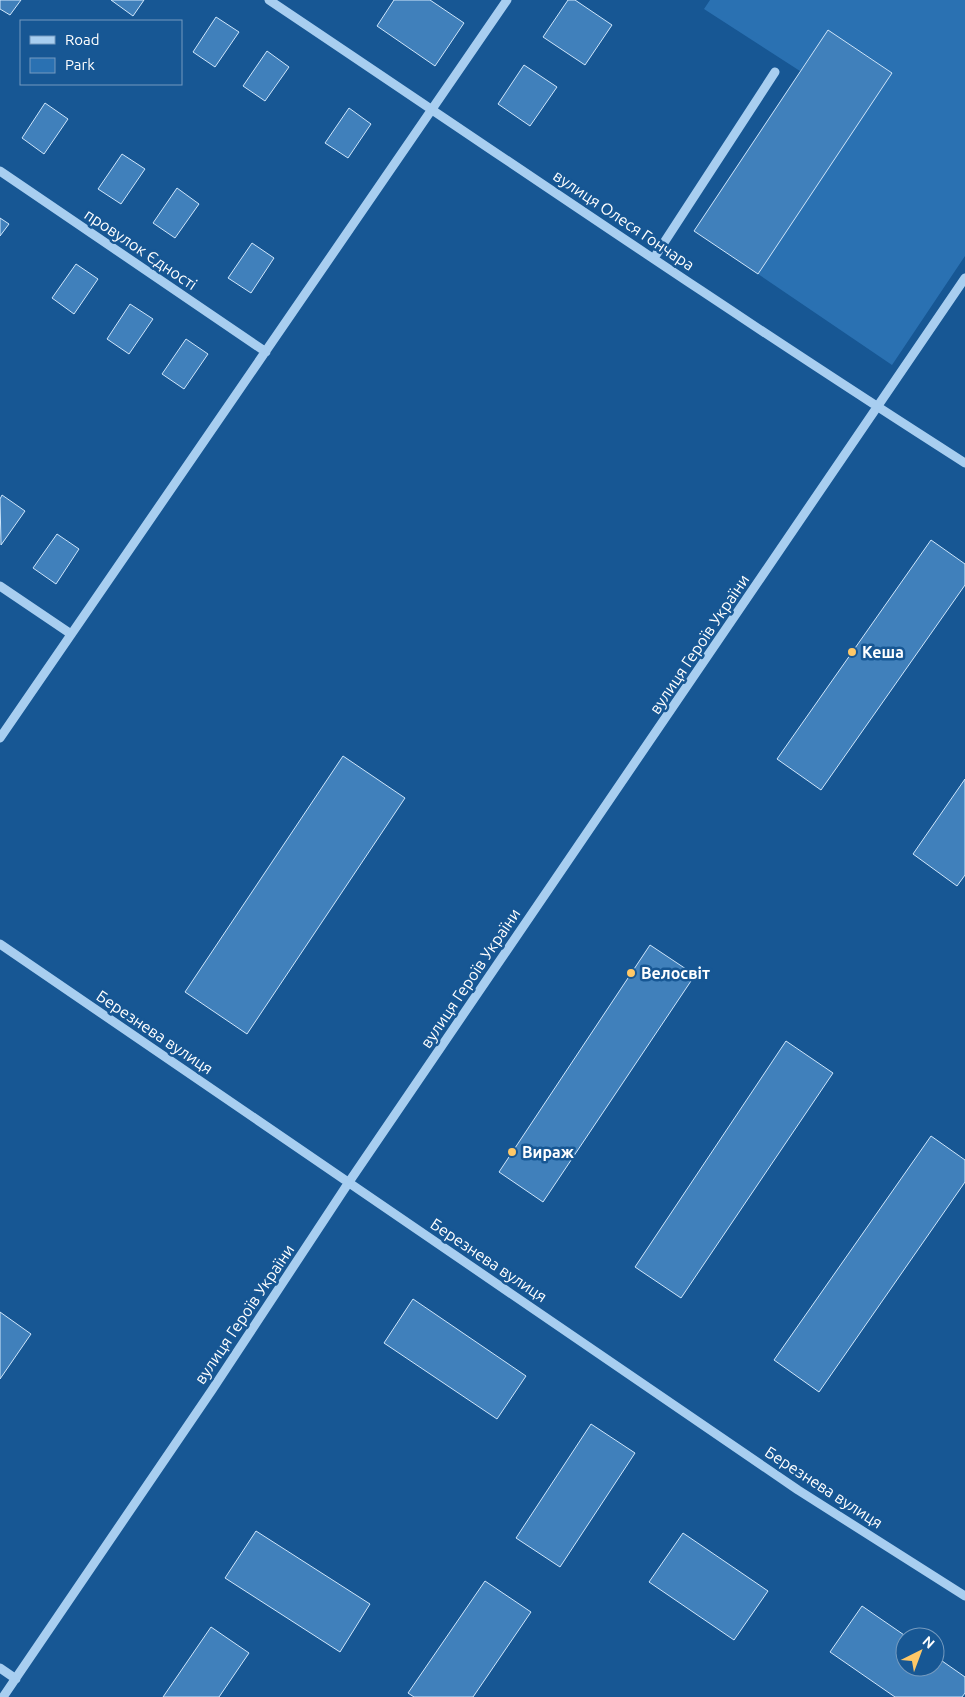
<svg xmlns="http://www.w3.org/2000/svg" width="965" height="1697" font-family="Ubuntu,sans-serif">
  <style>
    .green { fill: #2a71b2 }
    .building { fill: #4080bb; stroke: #cfe6fb }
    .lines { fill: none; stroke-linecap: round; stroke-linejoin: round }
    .minor { stroke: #a8cef0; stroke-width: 9 }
    .poi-dot { fill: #ffc867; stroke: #175794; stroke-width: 2 }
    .labels { text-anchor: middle; stroke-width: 5; stroke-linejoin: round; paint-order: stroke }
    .street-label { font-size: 16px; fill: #fff; stroke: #175794 }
    .poi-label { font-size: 16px; font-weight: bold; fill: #fff; stroke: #175794; text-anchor: start }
  </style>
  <rect width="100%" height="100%" fill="#175794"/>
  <path class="green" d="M710 0H965V256L892 365 758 274 892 73 828 30 800 71 704 9Z"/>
  <path class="building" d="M0 0H21L10 15 0 9Z
    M111 0H144L133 16Z
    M394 0H430L464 23 435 66 377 26Z
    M568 0H575L612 25 585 65 543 37Z
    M216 17 239 32 215 67 193 52Z
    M828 30 892 73 758 274 694 231Z
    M267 51 289 67 265 101 243 86Z
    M524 65 557 87 530 126 498 104Z
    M45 103 68 119 44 154 22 138Z
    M349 108 371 124 348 158 325 143Z
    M122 154 145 169 121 204 98 189Z
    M177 188 199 204 175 238 153 223Z
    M0 218 9 224 0 236Z
    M252 243 274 258 251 293 228 278Z
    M76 264 98 279 74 314 52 298Z
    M130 304 153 319 129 354 107 339Z
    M186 339 208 354 184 389 162 374Z
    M2 495 25 511 1 545 0 499Z
    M57 534 79 549 56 584 33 568Z
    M931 540 965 564V585L821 790 777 759Z
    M343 756 405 798 247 1034 185 992Z
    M965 779V875L957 886 913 854Z
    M650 945 695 975 543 1202 499 1172Z
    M786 1041 833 1073 681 1298 635 1267Z
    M931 1136 965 1160V1182L819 1392 774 1360Z
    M413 1299 526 1376 497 1419 384 1343Z
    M0 1312 31 1334 0 1379Z
    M591 1424 635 1453 560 1567 516 1538Z
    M256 1531 370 1604 340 1652 225 1578Z
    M683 1533 768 1591 734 1640 649 1582Z
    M485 1581 531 1612 473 1697H414L408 1693Z
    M862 1606 907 1637H905V1667H935V1656L965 1677V1693L962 1697H895L830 1652Z
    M211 1627 249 1653 219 1697H163Z"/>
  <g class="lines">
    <path class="minor" d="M269 0C500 155 730 313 965 463
      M0 171 266 352
      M654 258 775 72
      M0 586 71 634
      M0 738 507 0
      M0 944 798 1490 965 1596
      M0 1668 16 1679
      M3 1697 212 1390 349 1182 965 278"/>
  </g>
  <g class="poi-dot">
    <circle cx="852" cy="652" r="5"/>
    <circle cx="631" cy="973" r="5"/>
    <circle cx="512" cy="1152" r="5"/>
  </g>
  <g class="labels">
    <g class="street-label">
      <text transform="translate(624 220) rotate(34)" y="6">вулиця Олеся Гончара</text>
      <text transform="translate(141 249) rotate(34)" y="6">провулок Єдності</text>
      <text transform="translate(699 644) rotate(-56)" y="6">вулиця Героїв України</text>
      <text transform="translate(470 978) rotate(-56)" y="6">вулиця Героїв України</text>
      <text transform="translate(155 1032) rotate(34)" y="6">Березнева вулиця</text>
      <text transform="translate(489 1260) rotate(34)" y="6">Березнева вулиця</text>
      <text transform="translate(244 1314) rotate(-56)" y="6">вулиця Героїв України</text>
      <text transform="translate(824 1487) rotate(33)" y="6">Березнева вулиця</text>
    </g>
    <g class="poi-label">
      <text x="862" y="658">Кеша</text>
      <text x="641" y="979">Велосвіт</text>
      <text x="522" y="1158">Вираж</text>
    </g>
  </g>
  <rect x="20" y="20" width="162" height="65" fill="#175794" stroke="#749abf"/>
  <rect x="30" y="36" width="25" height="8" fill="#a8cef0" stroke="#749abf"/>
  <text x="65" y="45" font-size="15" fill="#ffffff">Road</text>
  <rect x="30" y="58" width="25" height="15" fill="#2a71b2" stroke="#749abf"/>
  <text x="65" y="70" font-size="15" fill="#ffffff">Park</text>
  <g transform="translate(920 1652) rotate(42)"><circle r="24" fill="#175794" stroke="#749abf"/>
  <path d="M0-4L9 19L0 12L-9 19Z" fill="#ffc867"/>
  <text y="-8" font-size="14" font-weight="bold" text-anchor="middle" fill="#ffffff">N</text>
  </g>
</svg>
